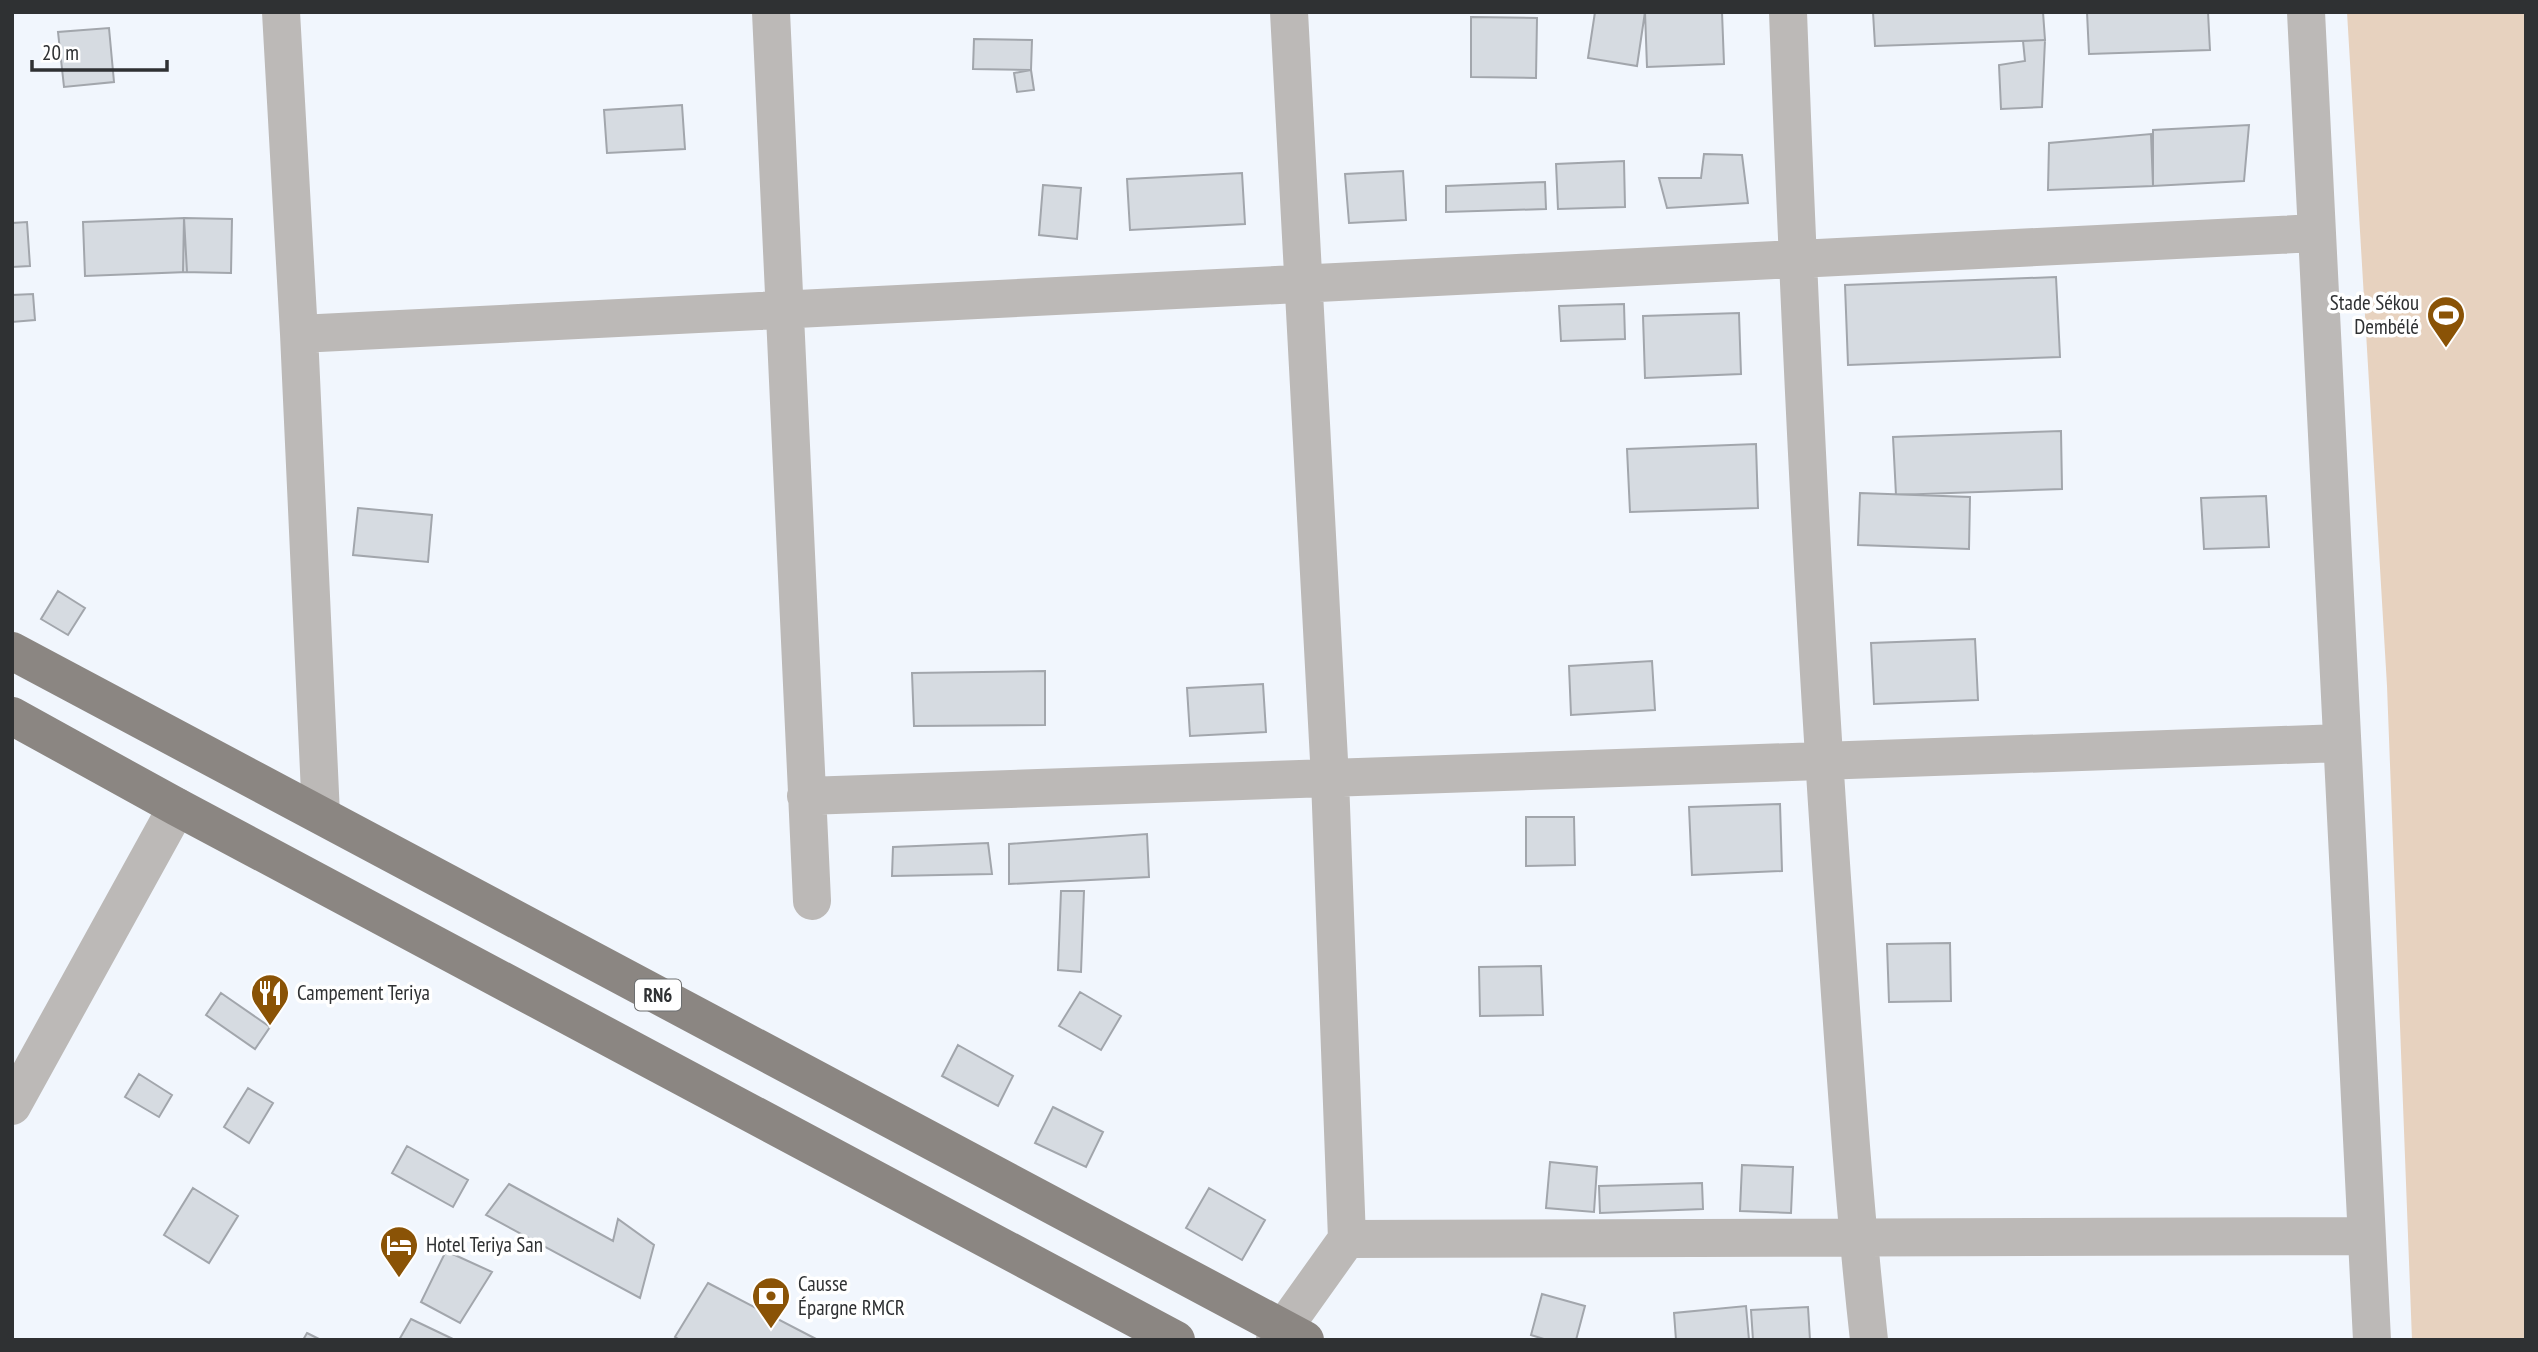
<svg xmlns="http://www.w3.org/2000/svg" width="2538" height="1352" font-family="'PT Sans Narrow',sans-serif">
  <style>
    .green { fill: #e7d2bf }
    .building { fill: #d6dbe1; stroke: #a2a6ac; stroke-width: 2 }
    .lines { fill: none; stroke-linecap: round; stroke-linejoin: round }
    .minor { stroke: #bcb9b7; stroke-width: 38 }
    .primary { stroke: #8b8682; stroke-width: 38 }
    .labels { text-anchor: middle; stroke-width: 7; stroke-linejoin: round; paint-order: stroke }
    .shield { fill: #fff; stroke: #6d6f70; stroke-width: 2 }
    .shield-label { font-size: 19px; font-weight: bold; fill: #2f3133 }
    .poi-label { font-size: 21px; fill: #2f3133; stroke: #fff; text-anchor: start }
  </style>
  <rect width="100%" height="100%" fill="#f1f6fd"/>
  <path class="green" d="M2347 12H2526V1340H2412L2387 686Z"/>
  <path class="building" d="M1595 12H1645L1637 66 1588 58Z
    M1645 12H1722L1724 64 1647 67Z
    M1873 12H2043L2045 40 1875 46Z
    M2087 12H2208L2210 50 2089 54Z
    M1471 17 1537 18 1536 78 1471 77Z
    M109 28 114 82 64 87 58 32Z
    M974 39 1032 40 1031 70 973 69Z
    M2045 40 2042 107 2001 109 1999 65 2025 61 2023 41Z
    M1031 70 1034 90 1017 92 1014 73Z
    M682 105 685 149 607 153 604 110Z
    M2249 125 2244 181 2153 186V130Z
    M2151 134 2153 186 2048 190 2049 143Z
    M1704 154 1742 155 1748 203 1667 208 1659 178H1701Z
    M1624 161 1625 207 1558 209 1556 164Z
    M1403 171 1406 220 1349 223 1345 174Z
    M1242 173 1245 224 1130 230 1127 179Z
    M1545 182 1546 209 1446 212V186Z
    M1043 185 1081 188 1077 239 1039 235Z
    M184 218 232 219 231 273 183 272Z
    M184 218 187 272 85 276 83 222Z
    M27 222 30 266 12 267V223Z
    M2056 277 2060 357 1848 365 1845 285Z
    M33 294 35 320 12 322V295Z
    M1624 304 1625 339 1561 341 1559 306Z
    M1739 313 1741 374 1645 378 1643 316Z
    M2061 431 2062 489 1896 495 1893 437Z
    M1756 444 1758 508 1630 512 1627 449Z
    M1860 493 1970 497 1969 549 1858 545Z
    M2266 496 2269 547 2204 549 2201 498Z
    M358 508 432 515 428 562 353 555Z
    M58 591 85 608 68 635 41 619Z
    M1975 639 1978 700 1874 704 1871 643Z
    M1652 661 1655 710 1571 715 1569 666Z
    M1045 671V725L914 726 912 673Z
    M1263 684 1266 732 1190 736 1187 688Z
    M1780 804 1782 871 1692 875 1689 807Z
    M1526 817H1574L1575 865 1526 866Z
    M1147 834 1149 877 1009 884V844Z
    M988 843 992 874 892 876 893 847Z
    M1061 891H1084L1081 972 1058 970Z
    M1950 943 1951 1001 1889 1002 1887 944Z
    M1541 966 1543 1015 1480 1016 1479 967Z
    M1080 992 1121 1016 1101 1050 1059 1026Z
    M221 993 270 1027 255 1049 206 1015Z
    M958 1045 1013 1076 998 1106 942 1076Z
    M139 1074 172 1095 159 1117 125 1097Z
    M248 1088 273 1103 249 1143 224 1127Z
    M1053 1107 1103 1132 1086 1167 1035 1143Z
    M407 1146 468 1180 453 1207 392 1173Z
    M1550 1162 1597 1167 1594 1212 1546 1208Z
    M1742 1165 1793 1167 1791 1213 1740 1211Z
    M1702 1183 1703 1209 1600 1213 1599 1186Z
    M509 1184 613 1241 618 1219 654 1245 640 1298 486 1215Z
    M193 1188 238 1216 209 1263 164 1235Z
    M1209 1188 1265 1220 1242 1260 1186 1228Z
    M446 1251 492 1272 460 1323 421 1302Z
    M708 1283 818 1340H680L675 1337Z
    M1542 1294 1585 1306 1576 1340H1547L1531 1335Z
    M1746 1306 1749 1340H1676L1674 1313Z
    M1808 1307 1810 1340H1753L1751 1310Z
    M411 1319 455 1340H399Z
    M307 1333 321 1340H303Z"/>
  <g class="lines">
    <path class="minor" d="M281 12 299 334 321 815
      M771 12 812 901
      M1788 12C1799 311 1813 609 1834 907 1844 1051 1853 1196 1869 1340
      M2306 12 2372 1340
      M299 334 2316 233
      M806 796 2341 743
      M12 1106 177 807
      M1347 1239 2365 1236
      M1275 1340 1347 1239 1330 779 1289 12"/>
    <path class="primary" d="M12 651 1305 1340
      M12 716 177 807 1176 1340"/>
  </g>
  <defs>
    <symbol id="stadium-pin" viewBox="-11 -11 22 30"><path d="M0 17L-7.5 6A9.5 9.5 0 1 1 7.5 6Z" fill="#8a5306" stroke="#fff"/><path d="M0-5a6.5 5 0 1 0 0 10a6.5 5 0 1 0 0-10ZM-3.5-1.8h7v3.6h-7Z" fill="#fff"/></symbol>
    <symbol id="restaurant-pin" viewBox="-11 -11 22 30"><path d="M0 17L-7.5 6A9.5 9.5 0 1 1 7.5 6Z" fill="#8a5306" stroke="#fff"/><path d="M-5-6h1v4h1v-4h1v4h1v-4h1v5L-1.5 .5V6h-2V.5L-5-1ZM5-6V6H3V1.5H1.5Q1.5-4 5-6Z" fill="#fff"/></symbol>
    <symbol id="hotel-pin" viewBox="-11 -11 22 30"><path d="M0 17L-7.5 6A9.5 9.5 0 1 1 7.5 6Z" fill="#8a5306" stroke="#fff"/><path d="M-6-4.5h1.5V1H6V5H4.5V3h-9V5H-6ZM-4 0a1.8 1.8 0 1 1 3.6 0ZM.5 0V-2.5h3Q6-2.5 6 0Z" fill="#fff"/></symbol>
    <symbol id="bank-pin" viewBox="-11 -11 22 30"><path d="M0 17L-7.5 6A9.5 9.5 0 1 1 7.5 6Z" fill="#8a5306" stroke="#fff"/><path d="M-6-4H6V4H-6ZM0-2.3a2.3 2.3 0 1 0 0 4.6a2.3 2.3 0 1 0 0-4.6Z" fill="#fff"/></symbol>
  </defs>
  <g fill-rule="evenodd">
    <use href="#stadium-pin" x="2424" y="293" width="44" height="60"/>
    <use href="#restaurant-pin" x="248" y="971" width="44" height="60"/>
    <use href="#hotel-pin" x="377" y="1223" width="44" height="60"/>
    <use href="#bank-pin" x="749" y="1274" width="44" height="60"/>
  </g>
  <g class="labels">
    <rect class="shield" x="635" y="979.5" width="46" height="31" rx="5"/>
    <g class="shield-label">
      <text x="658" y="1002">RN6</text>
    </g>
    <g class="poi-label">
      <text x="2419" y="310" text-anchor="end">Stade Sékou<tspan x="2419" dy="24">Dembélé</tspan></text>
      <text x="297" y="1000">Campement Teriya</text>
      <text x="426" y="1252">Hotel Teriya San</text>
      <text x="798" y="1291">Causse<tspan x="798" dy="24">Épargne RMCR</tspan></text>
    </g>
  </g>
  <rect width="2538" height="1352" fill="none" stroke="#2f3133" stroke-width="28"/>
  <path d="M32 60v10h135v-10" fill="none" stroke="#2f3133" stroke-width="3.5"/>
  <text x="42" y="60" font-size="21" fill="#2f3133" stroke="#ffffff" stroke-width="5" paint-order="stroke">20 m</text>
</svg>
